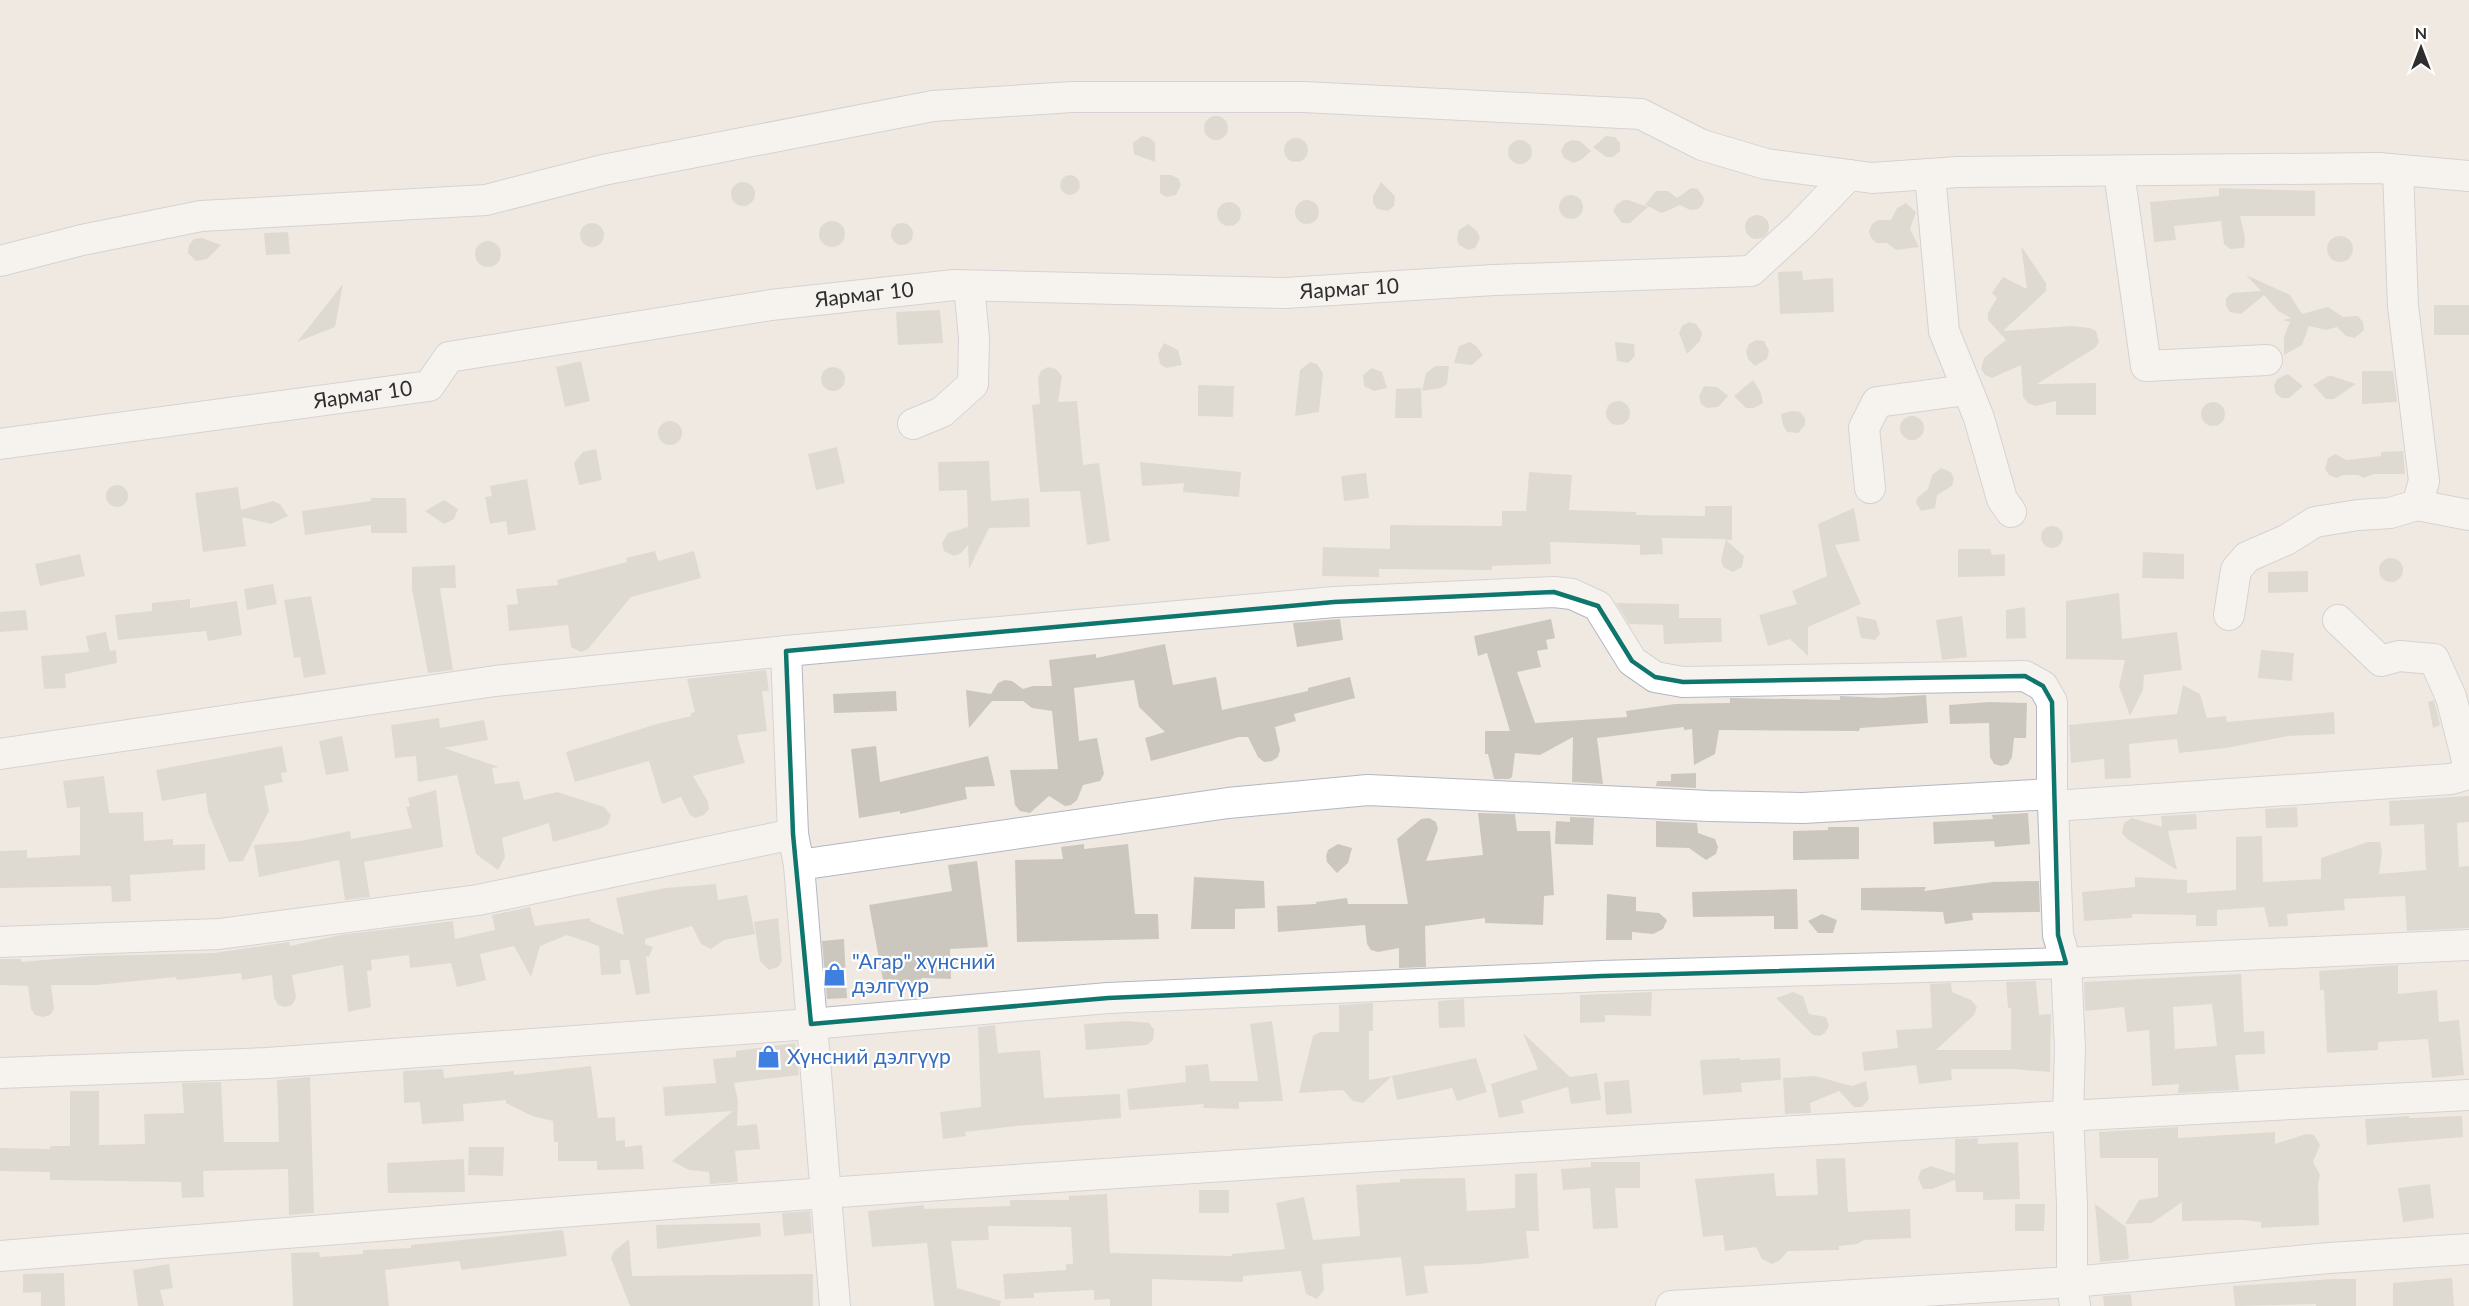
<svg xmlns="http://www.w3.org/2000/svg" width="2469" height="1306" font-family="Lato,sans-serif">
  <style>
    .building { fill: #cbc7bf; fill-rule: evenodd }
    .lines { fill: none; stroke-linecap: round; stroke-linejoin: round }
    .street-casing { stroke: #b4b7c1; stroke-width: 32 }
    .street { stroke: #fff; stroke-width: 30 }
    .marked { fill: none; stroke: #0f766e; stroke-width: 4.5; stroke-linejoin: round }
    .labels { text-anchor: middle; stroke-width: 4.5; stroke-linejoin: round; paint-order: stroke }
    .street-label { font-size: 21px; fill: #2e2e2e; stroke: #fff }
    .shop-label { font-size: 21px; fill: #366cbe; stroke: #fff; text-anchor: start }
  </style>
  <rect width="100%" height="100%" fill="#efe9e1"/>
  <path class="building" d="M1204 128a12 12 0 1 1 24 0a12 12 0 1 1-24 0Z
    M1142 136 1150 138 1155 143V162L1134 154 1133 143Z
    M1606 136 1615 137 1620 143V151L1613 157H1606L1593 147Z
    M1284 150a12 12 0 1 1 24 0a12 12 0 1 1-24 0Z
    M1572 140 1580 141 1591 151 1581 160 1573 163 1564 158 1561 151 1565 143Z
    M1508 152a12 12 0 1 1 24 0a12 12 0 1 1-24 0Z
    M1060 185a10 10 0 1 1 20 0a10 10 0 1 1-20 0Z
    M1160 175H1171L1178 178 1181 185 1176 195 1166 197 1160 193Z
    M1381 182 1395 196 1394 206 1388 211 1377 209 1373 203V196Z
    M731 194a12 12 0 1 1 24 0a12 12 0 1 1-24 0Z
    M1691 188 1698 189 1704 198 1703 204 1698 209 1690 210 1680 205 1662 213 1645 205 1656 191H1668L1677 198Z
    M2219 188 2315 191V216H2240L2245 237 2244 248 2230 249 2224 244 2221 221 2174 226 2176 240 2154 242 2150 202 2219 196Z
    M1559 207a12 12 0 1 1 24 0a12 12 0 1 1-24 0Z
    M1624 200H1628L1648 207 1630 223H1622L1613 211 1617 204Z
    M1295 212a12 12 0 1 1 24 0a12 12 0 1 1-24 0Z
    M1217 214a12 12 0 1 1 24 0a12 12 0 1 1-24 0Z
    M1906 203 1916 212 1910 229 1919 247 1896 250 1887 243H1877L1871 238 1869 231 1872 224 1878 220H1891L1897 208Z
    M1745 227a12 12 0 1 1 24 0a12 12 0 1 1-24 0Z
    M819 234a13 13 0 1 1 26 0a13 13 0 1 1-26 0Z
    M580 235a12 12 0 1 1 24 0a12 12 0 1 1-24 0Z
    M891 234a11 11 0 1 1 22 0a11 11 0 1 1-22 0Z
    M1468 224 1477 231 1480 238 1475 248 1468 250 1459 245 1457 238 1459 230Z
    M288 232 290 254 266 255 264 233Z
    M2327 249a13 13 0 1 1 26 0a13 13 0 1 1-26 0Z
    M202 238 221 245 207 259 196 261 188 253 189 245 194 239Z
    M475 254a13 13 0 1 1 26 0a13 13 0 1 1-26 0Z
    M2021 246 2046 283V291L2003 331 2071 326 2090 328 2096 331 2099 342 2095 348 2037 384 2096 383V415H2056V401L2035 406 2028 403 2023 397 2021 365 1992 378 1985 375 1981 369 1984 358 2006 340 1988 320V313L1997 298 1992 293 2003 277 2027 289Z
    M1802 271 1803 280 1833 278 1834 312 1780 314 1778 272Z
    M2246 275 2290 295 2302 314 2328 307 2343 317 2358 316 2363 322 2364 330 2355 338 2346 336 2337 327 2326 330 2309 326 2302 345 2284 355V337L2290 322 2283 320 2291 318 2278 311 2264 295 2241 314 2230 312 2226 306V298L2232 293 2261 291Z
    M343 284 335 327 297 342Z
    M2434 305H2469V335H2434Z
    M940 310 943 343 898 345 896 312Z
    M1689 322 1696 324 1702 333 1700 341 1687 354 1679 333 1682 326Z
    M1756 340 1764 341 1769 351 1767 359 1755 366 1748 359 1746 351 1749 344Z
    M1470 342 1476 346 1483 355 1472 365 1454 363 1459 346Z
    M1615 342 1634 344 1635 356 1628 363 1617 361Z
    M1164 343 1178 350 1182 365 1166 368 1160 364 1158 354Z
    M581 361 590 401 565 407 556 367Z
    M1310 362 1317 364 1323 373 1319 412 1295 416 1300 370Z
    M1435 366H1449L1447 384 1441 388 1422 391 1426 373Z
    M1048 367 1056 369 1062 376 1058 402 1077 401 1083 465 1099 463 1110 541 1087 545 1080 491 1040 492 1032 405 1040 404 1038 378 1041 371Z
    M821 379a12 12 0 1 1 24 0a12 12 0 1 1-24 0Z
    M1372 368 1382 372 1387 388 1374 391 1364 386 1363 375Z
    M2362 371H2393L2397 402 2362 404Z
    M2288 374 2303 386 2289 398H2282L2276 394 2274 386 2277 379Z
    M2328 376H2332L2356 384 2334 399H2326L2313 385Z
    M1753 380 1761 393 1763 403 1754 408H1746L1734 396Z
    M1198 385 1234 386 1233 417 1198 416Z
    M1704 386 1717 387 1728 396 1718 407 1707 408 1701 404 1699 396Z
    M1421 388 1422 418H1395L1396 389Z
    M1606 413a12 12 0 1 1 24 0a12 12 0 1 1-24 0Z
    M2201 414a12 12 0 1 1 24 0a12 12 0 1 1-24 0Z
    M1792 411 1800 412 1805 418V425L1798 433 1787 432 1783 425 1781 414Z
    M1900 428a12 12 0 1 1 24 0a12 12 0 1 1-24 0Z
    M658 433a12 12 0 1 1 24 0a12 12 0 1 1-24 0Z
    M837 447 845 483 816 490 808 454Z
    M596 449 602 480 579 485 574 463 583 452Z
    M2403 451 2405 474H2374L2364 478 2358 475H2344L2336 478 2329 475 2325 469 2328 458 2335 454 2347 460 2381 456V452Z
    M989 461 991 501 1029 498 1030 527 989 528 969 569 968 545 961 553 954 556 944 551 942 543 948 533 968 527 967 490 939 491 938 462Z
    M1140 462 1241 472 1239 497 1183 492 1184 483 1142 486Z
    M1941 468 1951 472 1954 479 1952 486 1937 495 1935 508 1921 511 1916 503 1917 498 1928 489 1932 475Z
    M1529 472 1572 475 1569 510 1636 512V515L1705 516V506H1732V540H1726L1744 556 1742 567 1733 572 1723 567 1721 560 1726 539 1662 538 1663 554 1640 555V545L1550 542 1551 564 1492 566V570L1379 569V577L1322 576 1323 547 1390 549V525L1502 526V511H1526Z
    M1366 473 1369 498 1344 501 1341 476Z
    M527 479 536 530 508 535 506 521 490 524 485 497 492 496 490 486Z
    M106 496a11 11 0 1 1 22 0a11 11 0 1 1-22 0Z
    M238 487 241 510 273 501 280 504 288 516 271 524 242 517 246 546 203 552 195 493Z
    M371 498H406L407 533H371V525L305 535 302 511 371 501Z
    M444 500 458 509 454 519 444 524 425 511Z
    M1854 508 1860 541 1835 545 1861 604 1808 627V656L1790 639 1768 646 1759 615 1797 604 1792 591 1827 576 1818 524Z
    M2041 537a11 11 0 1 1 22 0a11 11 0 1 1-22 0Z
    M1958 549H1990L1992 555 2005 554V576L1958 577Z
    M655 551 658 561 694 551 701 578 631 597 588 649 581 652 571 647 568 625 509 631 507 605 518 604 516 589 558 585 557 580 627 562 626 558Z
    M2143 552 2184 554V579L2142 578Z
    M80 554 85 576 40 586 35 564Z
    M2379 570a12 12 0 1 1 24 0a12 12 0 1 1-24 0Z
    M455 565 456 588H440L453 670 428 673 412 589V567Z
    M2308 571V592L2268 593V572Z
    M273 584 277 604 247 610 244 589Z
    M2119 593 2122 639 2177 632 2182 670 2144 675 2143 690 2130 716 2119 686 2125 660 2066 659V601Z
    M311 596 326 674 304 678 300 657 294 658 284 600Z
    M190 599V608L237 601 242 635 208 641 206 631 118 640 115 615 152 611V603Z
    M1616 603 1679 604V618H1721L1722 642 1664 644 1663 625 1629 624Z
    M2025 607 2026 638 2006 639V610Z
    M26 610 28 630 0 632V612Z
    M1856 616 1876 620 1880 634 1875 640 1861 638Z
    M1962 616 1967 657 1942 660 1936 620Z
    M1340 619 1343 640 1297 647 1293 623Z
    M1551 619 1555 638 1546 640 1548 649 1537 651 1541 667 1517 672 1535 723 1627 717 1626 711 1675 704 1730 703V698L1840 700V696L1881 698 1926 695 1928 723 1860 728 1859 731 1719 730 1715 754 1694 765 1692 729 1684 730V727L1597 738 1603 784 1572 782 1573 737 1540 755 1515 753 1512 777 1509 779H1494L1488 754H1485V731H1510L1487 653 1478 656 1474 636Z
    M106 632 110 651 116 650 117 663 65 674 66 688 44 689 41 656 89 652 86 636Z
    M1165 644 1173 685 1216 677 1222 710 1308 691V688L1350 677 1355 698 1294 714 1296 721 1275 727 1280 750 1278 757 1272 761 1264 762 1258 757 1248 737H1239L1151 761 1145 738 1165 732 1139 707 1134 680 1074 688 1079 741 1097 738 1104 774 1100 781 1083 785 1077 800 1071 805 1065 806 1049 796 1030 813 1020 811 1015 805 1010 770 1058 769 1052 711 1032 708 1023 701H992L969 728 966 690 991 694 998 683 1005 680 1012 681 1023 689 1033 686H1052L1049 660 1096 654V658Z
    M2261 650 2294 653 2292 681 2258 678Z
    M766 670 769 691H762L767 731 737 735 745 763 693 776 708 802 709 809 704 815 695 818 690 815 681 797 662 804 649 761 575 782 566 752 657 724 691 716V713L695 712 687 679Z
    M2183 685 2200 694 2207 718 2226 716 2227 722 2334 712 2335 734 2288 736 2226 748 2179 753 2177 739 2129 744 2131 778 2105 779 2104 759 2071 763 2069 725 2177 714Z
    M896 691 897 711 834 713 833 694Z
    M2434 700 2440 725 2433 728 2428 702Z
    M1990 702 2027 703 2026 738H2014L2012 757 2008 764 2001 766 1994 764 1990 757 1989 723 1950 724 1949 705Z
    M439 718 440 728 484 720 488 740 444 748 499 767 492 768 495 784 519 781 524 800 557 792 604 807 611 815 608 824 602 828 553 842 549 823 502 838 505 857 498 870 476 854 457 775 418 782 416 756 395 758 391 725Z
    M342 736 349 771 326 775 319 741Z
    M282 746 287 772 281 773 283 782 264 786 269 811 243 861 229 862 208 812 206 793 162 801 156 770Z
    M876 746 880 782 988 756 995 786 965 787 967 799 900 814V811L859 818 851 749Z
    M1696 773V788L1656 786 1657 781H1671V774Z
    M104 776 109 813 143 812 144 841 173 839V845L205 844V870L130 875 131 901 112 902 111 886 0 888V851L27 850V858L80 855V807L67 808 63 781Z
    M436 790 443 847 364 862 370 897 345 900 339 860 259 877 254 845 300 841 350 831 351 839 412 828 406 807 410 806 408 798Z
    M2469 796V822L2457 823 2459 867 2469 866V928L2407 931 2405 896 2344 899 2345 910 2287 914 2288 926 2269 927 2264 907 2217 910V926H2196V915L2132 914V918L2084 921 2082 892 2135 887V877L2187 880V893L2236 890V837L2262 836 2263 882 2321 879V858L2368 842H2380L2382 852 2379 874 2426 870 2424 824 2390 826 2389 801Z
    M2297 807 2298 827 2266 828 2265 809Z
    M1478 813 1515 814 1517 831H1550L1554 895 1544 896 1543 925 1485 923V918L1425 926 1426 967 1399 968V948L1378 952 1371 950 1367 944 1365 925 1278 932 1277 906 1316 904V902L1347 898 1348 904H1408L1397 839 1421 819 1429 818 1436 822 1438 829 1426 861 1483 855Z
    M2028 813 2030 844 1995 847 1994 841 1934 844 1933 822 1993 819 1992 815Z
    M2196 814 2197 829 2168 831 2177 870 2127 839 2122 833 2124 823 2132 818 2162 827 2161 816Z
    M1570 817 1594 818 1593 845 1555 844 1556 821 1570 822Z
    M1656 821 1697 823 1698 833 1715 839 1718 847 1716 854 1706 860 1689 848 1656 847Z
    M1828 827H1859V859L1793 860V831L1828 830Z
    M1084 844V849L1128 844 1135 914H1158L1159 939 1017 942 1015 860 1063 859 1061 847Z
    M1338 844 1352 848 1348 863 1337 873 1327 862 1326 856 1328 850Z
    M977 861 988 947 950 949 951 979 922 978 913 988 906 990 899 988 891 979 883 980 869 905 952 891 948 865Z
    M1194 877 1264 881 1265 908 1235 909V929H1191Z
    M2039 881 2040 912 1972 913 1973 920 1945 924 1943 912 1861 910V888L1926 887 1924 891 1993 882Z
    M716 884 718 900 747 895 755 934 724 940 711 949 701 944 692 926 645 939V944L653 947 649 957 646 956 650 993 636 995 629 960H620L621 974 601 975 599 946 567 935 540 946 531 977 514 946 480 954 486 980 457 987 451 963 410 968 409 955 371 960 372 970 367 971 371 1007 348 1012 343 965 292 975 296 998 292 1005 285 1007 278 1005 274 998 272 975 242 980 241 973 177 980 176 977 97 985H51L54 1009 50 1015 43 1017 35 1015 31 1009 28 986 0 985V959H21V962L90 956 214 953 289 942 290 946 340 935 453 921 455 939 495 930 492 915 530 907 535 926 590 918V921L624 935 616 898 665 888Z
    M1797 889 1798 929H1774V916L1693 917 1692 892Z
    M1607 894 1636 897V911L1659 913 1667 920 1663 929 1653 934 1632 932V940H1606Z
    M1822 914 1837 920 1833 933H1818L1808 921Z
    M778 918 782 961 778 967 769 970 760 961 754 922Z
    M844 939 847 998 827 999 822 941Z
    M2398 965V994L2437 990 2439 1022 2459 1020 2464 1075 2432 1078 2428 1039 2378 1042V1050L2327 1053 2324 990H2320L2319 971Z
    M2241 974 2244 1032 2264 1031 2265 1054 2235 1055 2239 1090 2178 1093 2179 1084 2152 1086 2149 1030 2127 1032 2124 1007 2085 1011 2084 982ZM2212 1004 2217 1046 2175 1049 2173 1007Z
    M2036 981 2039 1015 2051 1014 2050 1072 2012 1069H1951L1952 1080 1919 1084 1916 1065 1864 1071 1862 1052 1898 1048 1896 1030 1932 1028 1930 984 1951 983 1952 992 1971 1000 1977 1007 1974 1015 1936 1050H2011V1008H2008L2006 982Z
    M1652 992 1651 1016 1605 1015V1022L1580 1023V995Z
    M1793 992 1803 996 1809 1014 1826 1017 1829 1026 1825 1033 1820 1036 1813 1035 1776 998Z
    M1464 999 1465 1027 1439 1028 1438 1001Z
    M1373 1003V1031H1369V1080L1392 1076 1363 1103 1353 1101 1343 1090 1299 1093 1313 1036 1320 1032H1339V1005Z
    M1127 1021 1149 1023 1154 1029 1153 1040 1147 1045 1086 1050 1084 1024Z
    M1272 1021 1283 1101 1239 1102V1109L1203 1108 1204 1104 1129 1110 1127 1089 1186 1082 1185 1066 1208 1064 1210 1081H1258L1250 1024Z
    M995 1025 998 1053 1040 1050 1044 1098 1120 1094 1121 1118 1016 1126 965 1132 966 1136 943 1139 940 1112 981 1107 978 1027Z
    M1523 1033 1570 1077 1597 1073 1601 1100 1571 1104 1568 1087 1521 1101 1524 1113 1499 1118 1491 1084 1538 1069Z
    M795 1043 799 1075 734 1083 738 1101 737 1126 757 1124 760 1149 735 1151 738 1182 710 1184 709 1172 689 1170 672 1161 733 1111 665 1116 663 1087 716 1083 713 1059 736 1057V1051Z
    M1476 1058 1487 1092 1457 1101 1452 1088 1397 1100 1392 1076Z
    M1740 1058V1060L1780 1058 1781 1080 1741 1083 1742 1092 1703 1095 1700 1060Z
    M591 1066 598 1118 615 1117 616 1141 625 1140V1147L642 1145 644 1169 597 1170V1161H558V1142H554L553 1121 532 1116 506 1103V1100L463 1104 464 1121 422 1124 420 1102 404 1103 403 1071 443 1069 444 1078 514 1071V1075Z
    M1815 1076 1852 1086 1866 1081 1869 1099 1862 1107H1854L1839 1091 1810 1103 1811 1113 1785 1114 1783 1078Z
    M310 1077 314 1213 289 1215 288 1169 203 1171 204 1197 182 1198 181 1182 50 1180V1172L0 1171V1148L50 1149V1146H70V1091H99V1145L145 1144 144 1114 184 1113 182 1083 221 1082 224 1142H279L277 1080Z
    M1629 1080 1632 1113 1606 1115 1604 1082Z
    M2409 1116V1118L2462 1116 2463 1137 2367 1145 2365 1119Z
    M2178 1127V1138L2275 1132V1144L2306 1134 2314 1135 2320 1145 2313 1162 2320 1175 2318 1183 2319 1225 2261 1228V1222L2243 1220 2182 1221V1202L2152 1223 2125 1224 2139 1200 2158 1197V1158H2100L2099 1132Z
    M1978 1138V1144L2018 1142 2020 1199 1983 1200V1192H1956L1955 1180 1932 1189H1923L1918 1178 1921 1170 1931 1166 1955 1174V1139Z
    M469 1147H504L503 1176 468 1175Z
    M1845 1158 1848 1212 1910 1209 1911 1238 1864 1240 1857 1244 1839 1246V1250L1788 1251 1779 1261 1772 1264 1762 1259 1756 1247 1725 1251 1723 1235 1703 1237 1695 1179 1774 1173 1776 1196 1818 1195 1816 1159Z
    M464 1159 465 1192 388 1193 387 1163Z
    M1591 1162H1640V1188H1615L1618 1228 1593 1229 1590 1188 1563 1190 1561 1169 1591 1167Z
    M1537 1173 1539 1231H1526L1529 1258 1480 1264 1424 1266 1428 1293 1406 1296 1401 1257 1322 1264 1324 1290 1317 1299 1306 1294 1301 1271 1243 1276V1282L1152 1279V1306H1110V1299L1094 1300V1290L1034 1293V1298L1005 1299 1003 1274 1066 1270V1264H1073L1071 1227 988 1226 989 1240 951 1241 957 1288 1001 1301 1000 1306H934L927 1243 872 1247 868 1211 924 1205V1209L1010 1206V1200H1069V1196L1107 1194 1110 1253 1232 1256V1254L1285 1249 1276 1203 1304 1197 1313 1240 1360 1236 1356 1185 1400 1182V1179L1465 1178 1467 1211 1515 1208V1174Z
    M2430 1184 2434 1218 2403 1222 2398 1188Z
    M1199 1190H1229V1213H1199Z
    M2015 1204H2045L2044 1231H2015Z
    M2095 1204 2126 1227 2129 1259 2100 1262Z
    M810 1211 812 1233 784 1236 782 1213Z
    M760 1223 761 1236 657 1249 656 1225Z
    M563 1230 567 1256 462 1270 459 1261 385 1270 389 1306H293L291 1253 319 1252 320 1257 363 1254V1250L411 1248V1245Z
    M629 1239 632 1276 813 1274V1306H630L611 1258 614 1251Z
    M169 1264 173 1288 160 1290 164 1306H138L133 1270Z
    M64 1273 65 1306H41V1292L23 1293V1274Z
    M2452 1278 2454 1306H2393V1283Z
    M2334 1279H2356V1306H2316V1304L2235 1306 2233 1286Z
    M2131 1294 2132 1306H2104L2103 1296Z"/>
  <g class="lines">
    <defs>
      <g id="street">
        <path d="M2119 172 2146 366 2267 360"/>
        <path d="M1930 174 1944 331 1979 418 2002 499 2011 512"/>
        <path d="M0 261 82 240 201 216 486 200 603 170 933 106 1072 97H1304L1641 114 1702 145 1766 164 1872 178 1958 172 2379 168 2469 176"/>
        <path d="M913 424 942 412 973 384 974 338 969 286"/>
        <path id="s1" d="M0 444 429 386 449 357 771 305 954 285 1285 293 1494 280 1751 271 1799 227 1849 175"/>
        <path d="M1870 488 1864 428 1877 402 1966 390"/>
        <path d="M2417 505 2469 515"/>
        <path d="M2229 615 2236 570 2247 557 2286 540 2315 522 2358 515 2390 513 2417 505 2424 481 2403 306 2398 170"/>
        <path d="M2338 620 2381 661 2399 656 2434 659 2451 697 2469 768"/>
        <path d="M786 651 793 834 799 865 835 1306"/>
        <path d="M0 754 495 681 786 651 1334 602 1554 592 1572 594 1598 606 1632 661 1655 677 1683 682 2025 676 2043 686 2052 702V794"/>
        <path d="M2053 806 2058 935 2066 963 2070 1049 2068 1115 2072 1204V1282L2075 1306"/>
        <path d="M799 865 1228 803 1368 790 1709 806 1803 808 2052 794 2053 806 2451 779 2469 774"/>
        <path d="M0 942 219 934 478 900 793 834"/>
        <path d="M0 1073 267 1063 811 1024 1108 998 1602 976 2066 963 2469 945"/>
        <path d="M0 1256C822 1188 1645 1136 2469 1095"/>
        <path d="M1671 1306 2072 1282 2329 1258 2469 1249"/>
      </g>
    </defs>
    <use href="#street" class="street-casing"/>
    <use href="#street" class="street"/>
  </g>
  <path d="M0 0H2469V1306H0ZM1554 592 1598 606 1632 661 1655 677 1683 682 2025 676 2043 686 2052 702 2058 935 2066 963 1602 976 1108 998 811 1024 793 834 786 651 1334 602Z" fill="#efe9e1" fill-opacity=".55" fill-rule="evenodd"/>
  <path class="marked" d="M1554 592 1598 606 1632 661 1655 677 1683 682 2025 676 2043 686 2052 702 2058 935 2066 963 1602 976 1108 998 811 1024 793 834 786 651 1334 602Z"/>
  <defs>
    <symbol id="shop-bare" viewBox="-9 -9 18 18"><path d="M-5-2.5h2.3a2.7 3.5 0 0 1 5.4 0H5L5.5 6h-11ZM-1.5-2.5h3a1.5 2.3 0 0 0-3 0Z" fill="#3f7fe0" stroke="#fff" stroke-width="2.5" paint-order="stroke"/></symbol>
  </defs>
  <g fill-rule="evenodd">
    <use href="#shop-bare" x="818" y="958" width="33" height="33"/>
    <use href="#shop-bare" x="752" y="1040" width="33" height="33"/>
  </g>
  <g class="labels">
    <g class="street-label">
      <text dy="7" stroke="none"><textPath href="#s1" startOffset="1374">Яармаг 10</textPath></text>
      <text dy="7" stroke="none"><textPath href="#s1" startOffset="888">Яармаг 10</textPath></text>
      <text dy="7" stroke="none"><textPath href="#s1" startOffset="366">Яармаг 10</textPath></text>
    </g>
    <g class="shop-label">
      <text x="852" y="969">"Агар" хүнсний<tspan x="852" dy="24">дэлгүүр</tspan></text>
      <text x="787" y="1064">Хүнсний дэлгүүр</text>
    </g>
  </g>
  <g transform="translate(2421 48)" stroke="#ffffff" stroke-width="4.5" paint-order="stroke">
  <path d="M0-4.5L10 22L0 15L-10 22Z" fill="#2e2e2e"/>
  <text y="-9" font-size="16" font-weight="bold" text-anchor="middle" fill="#2e2e2e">N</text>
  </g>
</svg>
